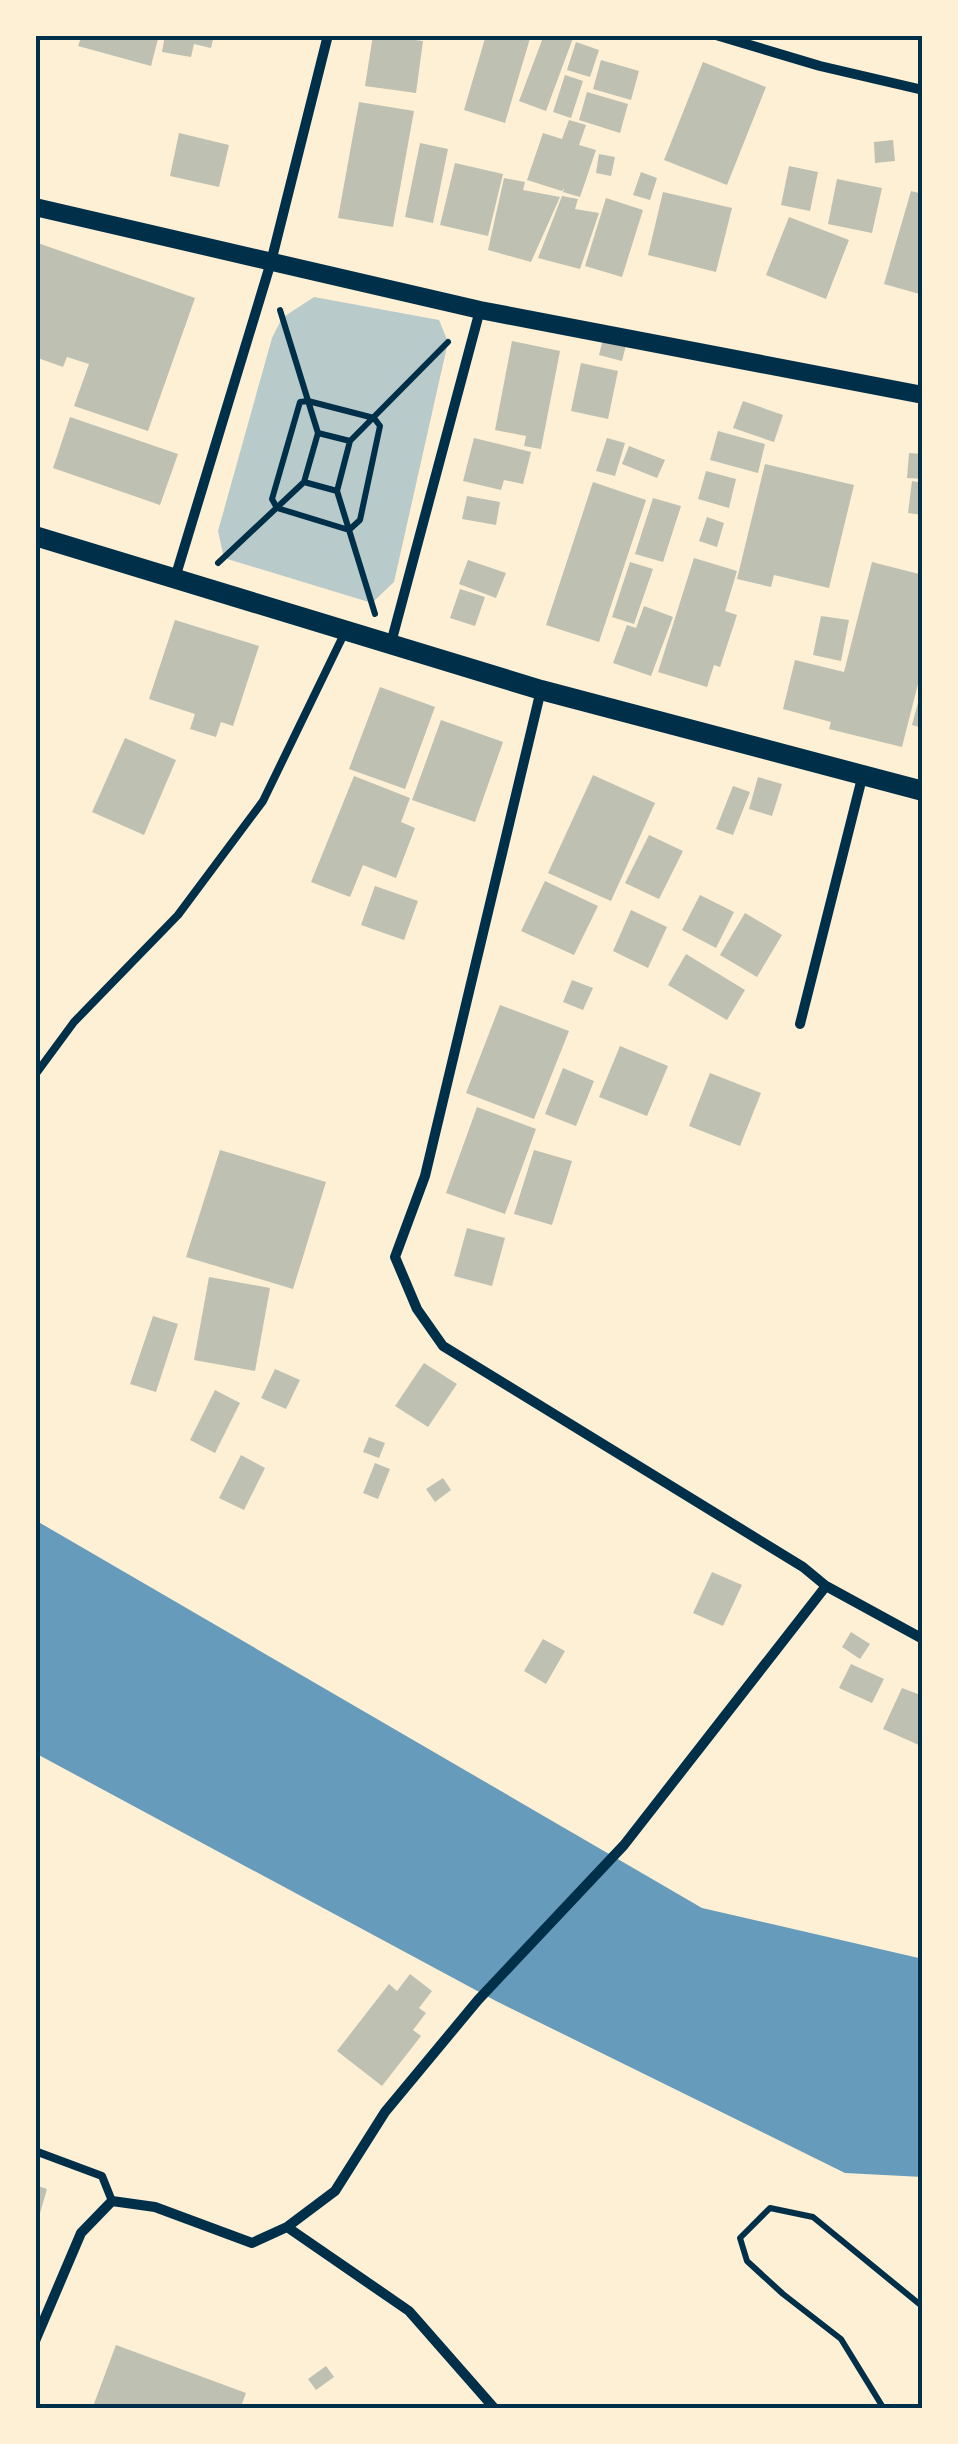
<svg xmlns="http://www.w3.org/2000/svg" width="958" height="2444" font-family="Rubik,sans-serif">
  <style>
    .green { fill: #b9caca }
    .water { fill: #669bbc }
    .building { fill: #bec0b2 }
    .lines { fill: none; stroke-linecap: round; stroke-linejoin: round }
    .path { stroke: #003049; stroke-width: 6 }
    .service { stroke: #003049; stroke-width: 8 }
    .minor { stroke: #003049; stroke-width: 10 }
    .tertiary { stroke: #003049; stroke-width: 18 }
    .secondary { stroke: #003049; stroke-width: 20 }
    .neatline { fill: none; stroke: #003049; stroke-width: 4 }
  </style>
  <rect width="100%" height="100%" fill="#fdf0d5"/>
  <path class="green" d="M314 297 439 320 448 342 394 582 372 603 224 558 218 531 272 338 282 318Z"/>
  <path class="water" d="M35 1520 702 1908 923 1959V2177L845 2173 496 2001 35 1753Z"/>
  <path class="building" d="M82 35H159L151 66 78 46Z
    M165 35H214L211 48 194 44 191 57 162 52Z
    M373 35 423 41 416 93 365 86Z
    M486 35H531L505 123 464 110Z
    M544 35H564L573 38 546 111 519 101Z
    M576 42 599 50 590 77 567 70Z
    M601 60 639 71 631 100 593 89Z
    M703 62 766 87 727 185 664 160Z
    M565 75 583 81 571 118 553 112Z
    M587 92 628 104 620 133 579 120Z
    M359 102 414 111 393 227 338 218Z
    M569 120 586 125 579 145 596 150 580 197 563 192 564 188 562 191 527 180 543 133 562 139Z
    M179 133 229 145 219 187 170 176Z
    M893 140 895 161 875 163 874 142Z
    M420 143 448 149 433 223 405 217Z
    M599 154 615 157 611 176 596 173Z
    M455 163 503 174 488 236 440 225Z
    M789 166 818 172 810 211 781 205Z
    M641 172 657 178 650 200 633 195Z
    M504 178 525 182 523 190 560 197 531 262 488 250Z
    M837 179 882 188 872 233 828 224Z
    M911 191 923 194V295L884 284Z
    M663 192 732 208 716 272 648 255Z
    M562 196 578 199 575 209 599 213 580 269 538 258Z
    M606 198 643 210 622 277 585 266Z
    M789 217 849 240 826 299 766 275Z
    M35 242 195 298 148 431 74 406 89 364 67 357 63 367 35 357Z
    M603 339 626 345 622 361 599 355Z
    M512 341 560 351 541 449 524 446 526 436 495 430Z
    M581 363 618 371 608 419 571 411Z
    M743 401 783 415 774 442 733 428Z
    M70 417 178 454 160 505 53 468Z
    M718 431 765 444 758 473 710 460Z
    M474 438 531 452 523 484 504 480 501 490 463 481Z
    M607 438 625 443 615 476 596 471Z
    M629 446 665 460 657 478 622 464Z
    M909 453 923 454V479L907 478Z
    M765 464 854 485 829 588 774 575 771 587 737 579Z
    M706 471 736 479 729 508 698 499Z
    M912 481 923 483V515L908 513Z
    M593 482 646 500 599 642 546 625Z
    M467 496 500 502 496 525 462 519Z
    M653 498 681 506 663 562 635 554Z
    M707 517 724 523 717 547 699 541Z
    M694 558 737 571 725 611 737 615 720 667 714 665 707 687 658 672Z
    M468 560 506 573 496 598 459 584Z
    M630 562 653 569 634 624 612 617Z
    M872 562 923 575V664L902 747 829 729 831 722 783 709 795 660 844 672Z
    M460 589 485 597 475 626 450 618Z
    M644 606 673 617 651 676 613 663 627 625 636 628Z
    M821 616 849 620 841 661 813 655Z
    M175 620 259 646 233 726 221 722 216 737 190 729 195 714 149 699Z
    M380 687 435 707 405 789 349 769Z
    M922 688H923V728L912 725Z
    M441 720 503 742 475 822 412 800Z
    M125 738 176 760 144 835 92 812Z
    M593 775 655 803 611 901 548 873Z
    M354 776 410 798 401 822 415 828 396 878 363 865 350 897 311 882Z
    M758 777 782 784 772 816 749 809Z
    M733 786 750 792 733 835 716 829Z
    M649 835 683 851 659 899 625 883Z
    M545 881 598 906 574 955 521 931Z
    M375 886 418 901 404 940 361 925Z
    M700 895 734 912 716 948 682 930Z
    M631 910 667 927 648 968 613 951Z
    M745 913 782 935 757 977 720 955Z
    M686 954 745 990 727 1020 668 985Z
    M572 980 593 988 583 1010 563 1002Z
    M500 1005 569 1031 534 1119 466 1093Z
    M620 1046 668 1066 647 1116 599 1097Z
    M563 1068 594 1081 576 1126 545 1114Z
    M710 1073 761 1093 740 1146 689 1126Z
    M477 1107 536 1129 505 1214 446 1193Z
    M220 1150 326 1182 293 1289 186 1257Z
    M534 1150 572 1161 552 1225 514 1214Z
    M467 1228 505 1238 492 1286 454 1276Z
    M209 1277 270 1288 255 1371 194 1360Z
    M153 1316 178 1324 156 1392 130 1384Z
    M424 1363 457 1384 428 1427 395 1406Z
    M275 1369 300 1380 286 1409 261 1398Z
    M215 1390 240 1403 215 1453 190 1440Z
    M369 1437 385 1443 379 1458 363 1452Z
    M241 1455 265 1468 244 1510 219 1498Z
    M375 1463 390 1469 378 1499 363 1493Z
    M443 1478 451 1490 435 1502 426 1489Z
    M712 1572 742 1585 723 1626 693 1613Z
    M851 1632 870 1644 860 1659 842 1647Z
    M543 1639 565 1651 546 1684 524 1671Z
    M851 1664 884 1679 872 1703 839 1688Z
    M902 1688 923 1696V1741L921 1746 883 1729Z
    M410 1974 432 1991 419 2008 426 2013 413 2030 421 2036 382 2086 337 2051 389 1984 397 1991Z
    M35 2185 47 2189 36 2227H35Z
    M116 2345 246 2393 240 2409H92Z
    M326 2366 334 2377 316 2390 308 2379Z"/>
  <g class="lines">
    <path class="path" d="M280 310 318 433
      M308 401 374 418 380 426 360 520 349 530 277 508 272 499 300 402Z
      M350 441 448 342
      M337 491 375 614
      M218 563 304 482 318 433 350 441 337 491 304 482
      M884 2409 841 2339 783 2294 747 2261 740 2238 770 2208 813 2217 923 2307"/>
    <path class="service" d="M35 1075 74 1022 178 915 263 801 344 634
      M35 2151 102 2176 112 2201"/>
    <path class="minor" d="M716 35 820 66 923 90
      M175 578 271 262 328 35
      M391 643 480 310
      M541 690 425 1176 395 1257 417 1309 443 1346 803 1567 826 1586
      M800 1024 863 774
      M287 2227 409 2311 495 2409
      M35 2341 81 2233 112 2201 155 2207 252 2243 287 2227 335 2191 385 2112 478 2000 624 1845 826 1586 923 1639"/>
    <path class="tertiary" d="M35 207 480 310 923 395"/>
    <path class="secondary" d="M35 536 541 690 923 791"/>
  </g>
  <rect width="958" height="2444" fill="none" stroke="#fdf0d5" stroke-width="75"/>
  <rect x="38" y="38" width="882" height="2368" class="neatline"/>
</svg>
